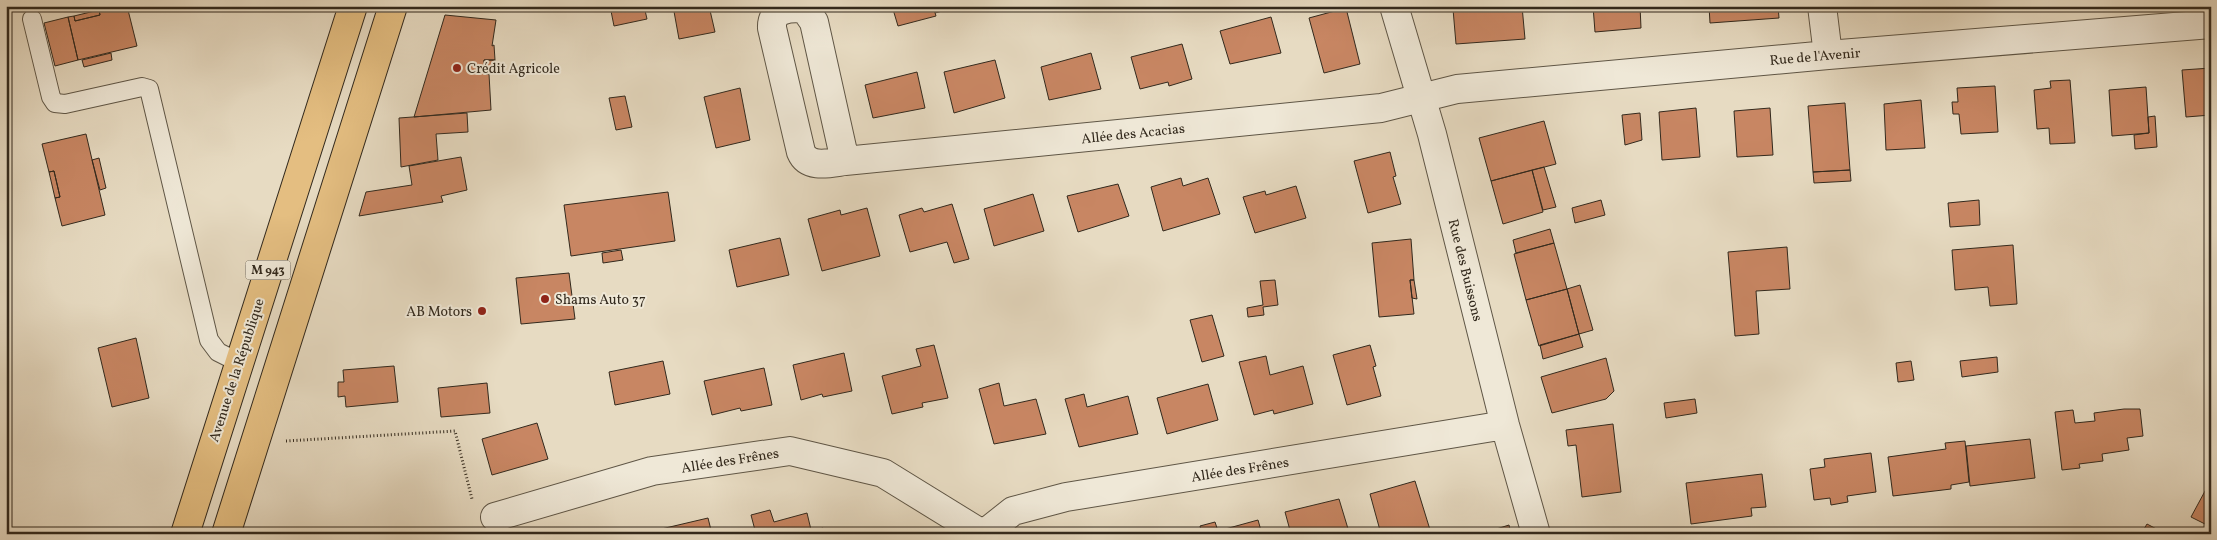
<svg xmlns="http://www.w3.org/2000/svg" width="2217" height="540" font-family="Vollkorn,serif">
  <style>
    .building { fill: #c88663; stroke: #32291d }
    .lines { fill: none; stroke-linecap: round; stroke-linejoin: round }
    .service-casing { stroke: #5f5646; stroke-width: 20 }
    .minor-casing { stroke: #5f5646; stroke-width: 30 }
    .primary-casing { stroke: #32291d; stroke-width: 30 }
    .path { stroke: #32291d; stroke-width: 3; stroke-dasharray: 1 2.5; stroke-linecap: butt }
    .service { stroke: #efe8d7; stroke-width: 18 }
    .minor { stroke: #efe8d7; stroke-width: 28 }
    .primary { stroke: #e4be81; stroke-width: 28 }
    .poi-dot { fill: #8f2418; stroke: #efe8d7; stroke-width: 2 }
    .labels { text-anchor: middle; stroke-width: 4; stroke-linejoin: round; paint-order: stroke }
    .shield { fill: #efe8d7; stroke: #6b6255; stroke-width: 1 }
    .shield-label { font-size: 12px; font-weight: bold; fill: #32291d }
    .street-label { font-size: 14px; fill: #32291d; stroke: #efe8d7 }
    .poi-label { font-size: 14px; fill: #32291d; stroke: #efe8d7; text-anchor: start }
  </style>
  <rect width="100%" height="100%" fill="#e7dbc2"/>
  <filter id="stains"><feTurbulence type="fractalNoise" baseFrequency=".004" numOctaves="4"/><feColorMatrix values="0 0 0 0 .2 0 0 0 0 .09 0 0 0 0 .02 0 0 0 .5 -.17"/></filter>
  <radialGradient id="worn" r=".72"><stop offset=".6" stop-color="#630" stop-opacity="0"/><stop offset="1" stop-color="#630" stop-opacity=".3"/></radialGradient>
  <path class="building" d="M112 6H127L137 46 78 60 68 17 74 16 75 21 100 15 99 10Z
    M610 6H644L647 19 614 26Z
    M673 6H709L715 32 679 39Z
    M892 6H933L936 16 898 26Z
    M933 6H949L946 10 935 13Z
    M1490 6H1522L1525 39 1456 44 1453 9Z
    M1593 6H1640L1641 28 1595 32Z
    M1709 6H1778L1779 18 1710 23Z
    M1346 8 1360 64 1324 73 1309 18Z
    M99 10 100 15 75 21 74 16Z
    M445 15 496 20 492 46 494 45 495 60H484L485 74H489L491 110 414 117Z
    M68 17 78 60 55 66 44 23Z
    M1271 17 1281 53 1230 64 1220 31Z
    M1182 44 1192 79 1169 86 1168 82 1140 89 1131 57Z
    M111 53 112 60 84 67 82 60Z
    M1091 53 1101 89 1049 100 1041 67Z
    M484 60H495L496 73 485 74Z
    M995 60 1005 98 954 113 944 72Z
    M2211 68V115L2186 117 2182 70Z
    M917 72 925 108 873 118 865 85Z
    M2070 80 2075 143 2050 144 2049 128 2037 129 2034 90 2051 88 2050 81Z
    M1995 86 1998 132 1961 134 1959 114H1953L1952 102H1958L1957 88Z
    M2146 87 2149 133 2112 136 2109 90Z
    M740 88 750 140 716 148 704 97Z
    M625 96 632 127 616 130 609 98Z
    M1921 100 1925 148 1886 150 1884 104Z
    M1845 103 1850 170 1813 172 1808 106Z
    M1696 108 1700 157 1662 160 1659 112Z
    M1770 108 1773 155 1737 157 1734 111Z
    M467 113 468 132 436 134 438 160 401 167 399 118Z
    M1640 113 1642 140 1625 145 1622 115Z
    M2155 116 2157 147 2135 149 2134 135 2149 133 2148 117Z
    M1544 121 1556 164 1491 181 1479 138Z
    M86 134 105 215 62 226 55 198 60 197 54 171 49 172 42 144Z
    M1390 152 1396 176 1393 177 1401 204 1368 213 1354 161Z
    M461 157 467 190 441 196 443 202 359 216 366 192 412 185 409 166Z
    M99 158 106 188 100 190 92 160Z
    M1544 167 1556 207 1543 210 1532 170Z
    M1532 170 1543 212 1503 224 1491 181Z
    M1850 170 1851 181 1814 183 1813 172Z
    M54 171 60 197 55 198 49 172Z
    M1181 178 1183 186 1208 178 1220 214 1163 231 1151 187Z
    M1118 184 1129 216 1078 232 1067 196Z
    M1296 186 1306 218 1255 233 1243 197 1265 191 1266 195Z
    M668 192 675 241 571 256 564 205Z
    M1033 194 1044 231 994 246 984 209Z
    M1601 200 1605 215 1575 223 1572 208Z
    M1979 200 1980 225 1950 227 1948 203Z
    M952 204 969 259 954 263 947 242 910 252 899 215 922 208 924 212Z
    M867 208 880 256 822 271 808 219 840 210 841 215Z
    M1550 229 1554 243 1516 253 1513 240Z
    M780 238 789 275 737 287 729 250Z
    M1411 239 1414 280H1410L1414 314 1379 317 1372 243Z
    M1554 243 1567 289 1526 300 1514 254Z
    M2013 245 2017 304 1990 306 1988 287 1955 290 1952 250Z
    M1787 247 1790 289 1756 291 1759 334 1735 336 1728 252Z
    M621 250 623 260 603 263 602 253Z
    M569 273 575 319 521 324 516 278Z
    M1275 280 1278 305 1263 307 1264 315 1248 317 1247 308 1263 305 1260 281Z
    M1410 280H1414L1417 299 1412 298Z
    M1580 285 1593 330 1579 334 1567 289Z
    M1567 289 1579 334 1539 346 1526 300Z
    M1212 315 1224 356 1202 362 1190 320Z
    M1579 334 1583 347 1543 359 1540 345Z
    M136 338 149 398 112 407 98 348Z
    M934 345 948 398 922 403 923 407 892 414 882 376 921 366 916 349Z
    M1370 345 1376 366 1373 367 1381 396 1347 405 1333 355Z
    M844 353 852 391 823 397 822 394 801 400 793 365Z
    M1266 356 1270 375 1303 366 1313 404 1274 414 1273 410 1254 415 1239 362Z
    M1997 357 1998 372 1962 377 1960 361Z
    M1606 358 1614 391 1606 399 1552 413 1541 377Z
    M663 361 670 394 615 405 609 372Z
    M1911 361 1914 380 1898 382 1896 363Z
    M394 366 398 402 346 407 345 396 338 397V382H344L343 370Z
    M764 368 772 405 741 411 740 408 712 415 704 381Z
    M487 383 490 413 441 417 438 388Z
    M999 383 1004 406 1036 399 1046 434 994 444 979 389Z
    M1208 384 1218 420 1167 434 1157 398Z
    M1084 394 1087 407 1128 396 1138 434 1079 447 1065 399Z
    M1695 399 1697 413 1666 418 1664 403Z
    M2124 409H2140L2143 436 2127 438 2129 450 2102 454 2103 461 2079 464 2080 468 2062 470 2055 412 2073 410 2075 423 2095 421 2094 413Z
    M537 423 548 459 492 475 482 439Z
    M1613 424 1621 492 1582 497 1576 445 1568 446 1566 430Z
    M2030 439 2035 478 1970 486 1966 446Z
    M1965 441 1969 482 1951 485V489L1893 496 1888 457 1946 449 1945 443Z
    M1871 453 1876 492 1847 496 1848 502 1831 505 1830 498 1814 500 1810 469 1825 467 1824 459Z
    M1762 474 1766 507 1751 508 1752 516 1691 524 1686 483Z
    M2211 480V527L2191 517Z
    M1415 481 1431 533 1381 534 1370 494Z
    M1339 499 1349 532 1291 534 1285 512Z
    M770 510 774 522 807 513 812 534H756L751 515Z
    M708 518 712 534H657V530Z
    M1258 520 1262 534H1202L1200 526 1215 522 1218 531Z
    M2147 524 2166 534H2141Z
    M1509 525 1511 534H1490V531Z
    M823 528 824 534H812V531Z"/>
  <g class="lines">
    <defs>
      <path id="service" d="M32 19 51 97 55 103 65 104 142 87 149 89 209 340 218 352 238 362"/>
      <path id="minor" d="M1394 6 1432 134 1505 425 1536 534
        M1822 6 1828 55
        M845 161 814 22 805 9C789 7 771 9 772 28L801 152C808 169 830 163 845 161L1381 108 1457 89 1828 55 2211 24
        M495 517 652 471 790 451 883 473 982 534
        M984 534 1013 511 1066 497 1505 425"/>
      <path id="primary" d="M185 534 353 6
        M226 534 393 6"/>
    </defs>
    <use href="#service" class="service-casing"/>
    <use href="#minor" class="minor-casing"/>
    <use href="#primary" class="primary-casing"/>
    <path class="path" d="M286 441 455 431 472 499"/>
    <use href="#service" class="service"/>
    <use href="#minor" class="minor"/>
    <use href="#primary" class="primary"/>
  </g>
  <g class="poi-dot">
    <circle cx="457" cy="68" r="5"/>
    <circle cx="545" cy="299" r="5"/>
    <circle cx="482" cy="311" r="5"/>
  </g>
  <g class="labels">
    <rect class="shield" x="245.5" y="260.5" width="45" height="19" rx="4"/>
    <g class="shield-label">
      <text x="268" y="274">M 943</text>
    </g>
    <g class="street-label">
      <text transform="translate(1815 56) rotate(-5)" y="5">Rue de l'Avenir</text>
      <text transform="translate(1133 133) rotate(-6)" y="5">Allée des Acacias</text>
      <text transform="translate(1466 270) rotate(76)" y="5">Rue des Buissons</text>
      <text transform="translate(236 370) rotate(-72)" y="5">Avenue de la République</text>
      <text transform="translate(730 460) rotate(-9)" y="5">Allée des Frênes</text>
      <text transform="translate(1240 469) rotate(-9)" y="5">Allée des Frênes</text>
    </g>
    <g class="poi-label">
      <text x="467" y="73">Crédit Agricole</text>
      <text x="555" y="304">Shams Auto 37</text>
      <text x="472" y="316" text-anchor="end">AB Motors</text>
    </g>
  </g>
  <rect width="2217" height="540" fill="none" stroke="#e7dbc2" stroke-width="25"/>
  <rect x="8" y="8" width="2202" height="525" fill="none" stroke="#32291d" stroke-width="2.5"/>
  <rect x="12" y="12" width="2192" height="515" fill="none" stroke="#32291d"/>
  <rect width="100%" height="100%" filter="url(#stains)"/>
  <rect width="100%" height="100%" fill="url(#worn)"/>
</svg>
